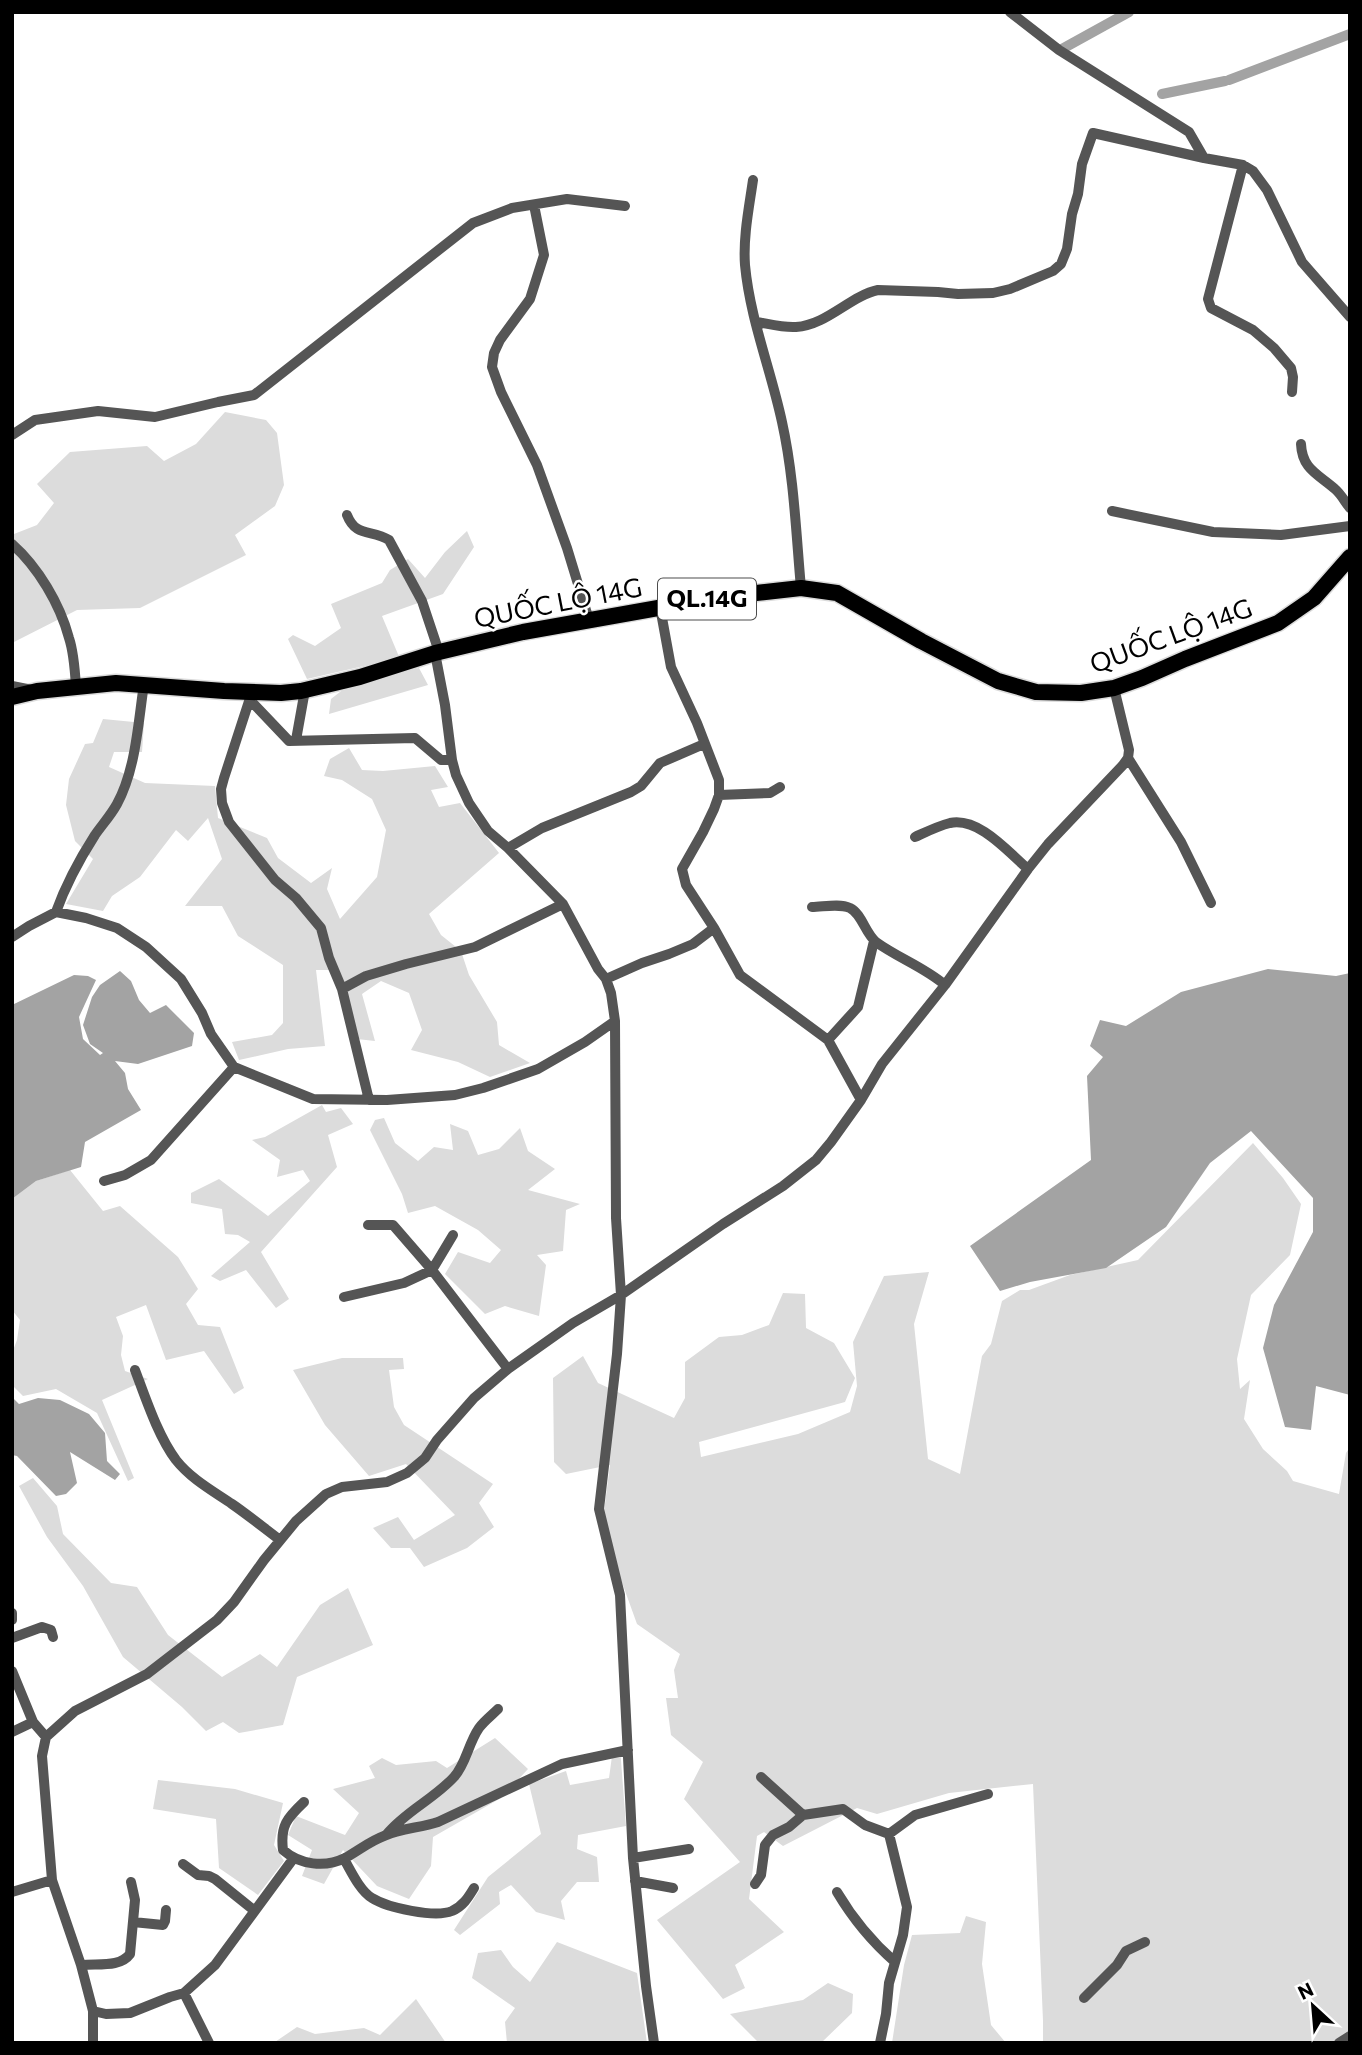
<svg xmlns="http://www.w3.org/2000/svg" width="1362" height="2055" font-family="Commissioner,sans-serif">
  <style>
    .green { fill: #dcdcdc }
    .water { fill: #a3a3a3 }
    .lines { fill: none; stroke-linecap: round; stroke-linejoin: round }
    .canal { stroke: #a3a3a3; stroke-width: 10 }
    .primary-casing { stroke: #dbdbdb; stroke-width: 19 }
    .street { stroke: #555; stroke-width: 10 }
    .primary { stroke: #000; stroke-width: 16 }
    .labels { text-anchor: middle; stroke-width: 5; stroke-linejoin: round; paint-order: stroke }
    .shield { fill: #fff; stroke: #4c4c4c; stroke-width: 2 }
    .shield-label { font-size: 24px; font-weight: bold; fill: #000 }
    .street-label { font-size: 26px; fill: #000; stroke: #fff }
  </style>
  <rect width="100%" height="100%" fill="#fff"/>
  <path class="green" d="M225 412 266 420 277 433 284 485 275 506 235 535 246 555 140 608 77 610 12 643V532L14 534 37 525 54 503 37 484 70 452 147 446 164 461 196 444Z
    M467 531 474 547 443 594 382 616 405 671 419 668 428 685 329 714 331 699 377 663 307 679 288 639 293 635 315 646 341 628 331 604 382 583 390 570 408 559 425 578 445 552Z
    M103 719 144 723 142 752H114L109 767 145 783 215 786 218 818 267 838 278 858 311 883 332 868 327 889 340 919 377 877 386 830 372 799 342 780 324 776 330 759 349 748 362 770 383 771 435 766 448 787 431 790 439 807 460 803 499 853 429 914 441 935 461 951 469 975 497 1022 499 1045 530 1063 490 1077 458 1062 411 1050 422 1030 409 993 381 981 362 994 375 1041 357 1039 338 970H316L325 1046 288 1049 239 1060 232 1042 272 1035 283 1023V965L238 936 222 906H185L222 859 208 818 188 841 176 830 140 877 112 896 103 911 66 904 93 859 75 841 66 805 69 779 85 744 93 743Z
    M322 1105 326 1112 341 1108 353 1124 328 1135 337 1167 261 1252 289 1299 276 1308 246 1270 220 1281 211 1276 250 1242 238 1235 225 1234 222 1209 191 1203V1193L219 1179 268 1216 310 1181 303 1170 277 1177 280 1160 252 1140 265 1137Z
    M384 1118 395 1143 418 1161 434 1147 453 1150 450 1124 468 1131 478 1155 499 1149 520 1128 528 1151 555 1169 528 1190 580 1204 566 1210 563 1251 537 1255 546 1265 539 1316 505 1306 485 1314 445 1274 458 1252 490 1263 501 1250 478 1230 435 1206 408 1213 402 1194 370 1130 375 1120Z
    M1253 1143 1283 1178 1301 1204 1290 1255 1251 1295 1237 1359 1240 1389 1250 1380 1244 1419 1263 1449 1287 1471 1293 1481 1339 1494 1346 1453 1350 1447V2031L1343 2043H1041L1043 2042V2021L1033 1784 949 1793 877 1814 857 1808 783 1846 764 1832 757 1836 749 1899 784 1932 735 1965 745 1988 723 1999 657 1920 740 1862 684 1799 703 1762 671 1735 666 1698H678L674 1670 680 1654 637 1624 602 1527 610 1465 566 1474 554 1462 553 1378 583 1356 598 1383 674 1418 685 1398V1362L719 1337 742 1335 769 1325 783 1293 805 1294 806 1328 834 1343 855 1378 845 1402 699 1442 701 1457 798 1434 850 1412 857 1386 853 1342 884 1276 929 1272 914 1324 928 1459 960 1474 982 1356 991 1344 1002 1301 1020 1290H1029L1070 1275 1138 1260Z
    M70 1170 103 1211 120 1206 178 1257 198 1289 186 1304 198 1325 220 1327 244 1388 234 1394 204 1351 166 1360 146 1305 116 1317 123 1336 121 1355 125 1371 148 1379 102 1400 134 1478 128 1481 97 1413 56 1389 23 1396 12 1385V1353L17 1340 20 1320 12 1310V1199L36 1181Z
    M342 1358H403L404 1369 389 1370 394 1407 404 1425 493 1484 479 1503 494 1527 467 1548 424 1567 410 1548H391L373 1528 398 1517 414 1540 455 1515 406 1464 369 1476 325 1425 293 1370Z
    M33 1478 57 1506 63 1534 111 1583 137 1587 168 1635 222 1677 260 1654 277 1667 320 1605 348 1588 373 1645 297 1677 283 1725 239 1733 223 1722 206 1731 182 1707 123 1657 83 1586 47 1537 19 1486Z
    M495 1738 528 1769 501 1798 433 1837 431 1866 409 1899 377 1886 343 1850 324 1884 302 1876 312 1850 288 1835 296 1816 345 1835 359 1813 333 1789 375 1778 369 1766 382 1758 396 1765 436 1761 447 1768Z
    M620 1747 626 1826 578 1835 577 1849 597 1857 599 1882H577L561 1901 565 1920 536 1912 511 1885 499 1892 500 1904 460 1935 454 1930 488 1877 541 1834 529 1784 566 1771 570 1785 609 1778 613 1749Z
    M158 1780 235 1789 283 1803 274 1845 284 1861 258 1895 219 1868 216 1819 153 1809Z
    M966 1916 986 1922 982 1964 991 2025 1006 2043H892L904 1965 912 1935 960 1933Z
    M557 1942 637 1973 647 2043H507L505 2022 515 2008 472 1978 478 1953 501 1950 513 1967 530 1982Z
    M828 1983 853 1994 852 2013 821 2043H759L730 2014 803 2000Z
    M416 1999 446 2043 275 2042 297 2027 315 2034 364 2028 380 2035Z"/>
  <path class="water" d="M1268 969 1336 976 1350 973V1395L1316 1386 1311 1430 1285 1427 1263 1348 1274 1305 1313 1232V1198L1251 1131 1210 1163 1166 1227 1106 1268 1030 1282 1000 1291 970 1246 1091 1160 1087 1076 1103 1057 1090 1046 1100 1020 1126 1026 1181 992Z
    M120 971 131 981 139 1000 150 1013 166 1005 194 1033 192 1046 138 1064 115 1061 125 1073 128 1089 141 1110 85 1142 81 1167 36 1181 12 1199V1005L74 975 88 976 96 980 79 1017 83 1039 100 1055 103 1053 90 1044 83 1025 92 997 100 985Z
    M12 1397 19 1404 38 1398 60 1400 89 1414 105 1433 107 1461 120 1474 115 1480 70 1452 77 1483 66 1494 56 1496 17 1456 12 1455Z"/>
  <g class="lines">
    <path class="canal" d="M1062 49 1129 12
      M1229 80 1350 34
      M1162 94 1225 81"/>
    <defs>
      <path id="primary" d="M12 697 37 691 116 683 224 691 281 693 301 691 360 677 435 653 523 632 720 597 801 588 837 593 921 641 998 681 1036 692 1081 693 1114 688 1142 678 1185 659 1278 623 1314 598 1350 557"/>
    </defs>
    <use href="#primary" class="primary-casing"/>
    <path class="street" d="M1010 12 1059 50 1189 132 1204 158 1243 165 1253 171 1267 190 1302 262 1350 317
      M1243 165 1208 299 1211 308 1253 330 1274 348 1291 368 1293 377 1292 392
      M753 180C749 208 743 237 745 265 750 319 771 370 782 422 794 476 796 533 801 588
      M534 205 544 255 530 299 500 340 494 353 492 367 501 392 537 465 567 548 589 620
      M757 322C769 324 784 328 796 327 827 325 850 296 878 290L938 292 958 294 993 293 1010 289 1053 271 1061 264 1067 249 1072 214 1078 194 1082 164 1093 133 1204 158
      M12 435 35 420 98 411 155 417 218 402 254 395 473 223 512 208 567 199 625 206
      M1301 444C1302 469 1318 474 1335 489 1341 494 1345 502 1350 508
      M1112 511 1213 532 1281 535 1350 526
      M347 515C356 538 372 529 389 540L422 601 439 652
      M12 544C38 567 60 604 69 638 74 653 75 671 76 687
      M660 607 671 667 697 723 719 780V795L714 809 703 832 682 869 686 885 714 928 740 975 828 1040 861 1100
      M435 653 445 705 452 760 456 775 469 803 488 831 508 848 563 904 598 969 606 979 611 993 615 1021 616 1218 621 1295 617 1354 599 1509 620 1595 633 1858 646 1986 654 2043
      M12 686 32 690
      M252 692 224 778 221 789 222 803 229 822 275 880 296 898 321 928 329 958 342 989 366 976 406 964 475 947 563 904
      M250 700 289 741 415 738 441 760H452
      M296 740 305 690
      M1128 758 1181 842 1211 903
      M719 795 770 793 780 787
      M915 837C926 832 938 826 950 823 979 817 1008 852 1028 869
      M508 848 542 828 631 792 641 786 660 763 704 744
      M812 907C823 907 839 903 850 908 862 914 865 933 876 942 898 958 924 967 945 985
      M56 912C66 884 79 860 95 835 102 825 111 815 117 804 136 769 138 723 144 684
      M12 937 29 926 56 912 86 918 117 928 146 947 181 979 202 1013 211 1034 234 1067 313 1099 387 1100 455 1095 483 1088 538 1069 585 1042 615 1021
      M606 979 642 963 669 954 693 944 714 928
      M342 989 369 1100
      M828 1040 858 1007 874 941
      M104 1181 125 1175 151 1160 234 1067
      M368 1225H393L432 1270 508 1369
      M344 1297 404 1283 432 1270 453 1235
      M135 1370C146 1399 158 1436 176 1460 191 1479 213 1491 232 1504 248 1515 264 1528 280 1540
      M12 1613V1620
      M12 1638 42 1627 51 1630 53 1637
      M12 1671 33 1722 46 1737
      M12 1732 33 1722
      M761 1777 803 1815 843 1809 865 1825 889 1834
      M304 1802C287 1818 280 1826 283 1850 300 1865 325 1868 345 1858 358 1851 370 1841 384 1836 400 1828 421 1828 438 1822L562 1764 628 1750
      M387 1834C406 1811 434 1799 454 1777 466 1764 468 1744 479 1728 484 1721 492 1715 498 1709
      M633 1858 689 1849
      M344 1859C351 1871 360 1891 372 1898 388 1908 435 1918 452 1911 463 1906 468 1898 474 1888
      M183 1864 198 1875 209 1876 215 1879 255 1911
      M52 1880 81 1965 93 2011V2043
      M635 1881 673 1888
      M755 1884 761 1875 765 1845 773 1835 789 1827 803 1815
      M12 1892 52 1880 42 1756 46 1737 75 1711 147 1674 217 1620 234 1602 264 1560 296 1521 326 1494 342 1487 387 1482 407 1473 425 1458 437 1440 474 1398 508 1369 573 1323 621 1295 723 1224 783 1186 816 1160 831 1142 861 1100 882 1064 945 985 1028 869 1048 844 1123 765 1128 758 1129 750 1114 688
      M837 1892C853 1919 871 1941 895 1962
      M133 1922 163 1925 165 1921 166 1910
      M81 1965C97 1963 120 1968 130 1954L135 1900 131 1882
      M184 1993 209 2043
      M1084 1998 1117 1965 1126 1951 1145 1942
      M93 2011 106 2014 130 2013 170 1997 184 1993 215 1965 293 1859
      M880 2043 886 2014 889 1983 903 1935 907 1907 889 1834 915 1815 988 1794
      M1339 2043 1350 2036"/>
    <use href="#primary" class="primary"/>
  </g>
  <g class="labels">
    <rect class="shield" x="658" y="578.5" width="98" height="41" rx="5"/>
    <g class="shield-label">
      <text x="707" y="607">QL.14G</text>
    </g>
    <g class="street-label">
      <text transform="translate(558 603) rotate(-11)" y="9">QUỐC LỘ 14G</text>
      <text transform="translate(1171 636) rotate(-20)" y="9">QUỐC LỘ 14G</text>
    </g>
  </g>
  <rect width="1362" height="2055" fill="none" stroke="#000000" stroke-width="28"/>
  <g transform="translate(1313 2006) rotate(334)" stroke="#ffffff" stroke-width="5" paint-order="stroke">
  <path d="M0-5L12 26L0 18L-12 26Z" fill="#000000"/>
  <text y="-10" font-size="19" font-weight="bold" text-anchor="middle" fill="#000000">N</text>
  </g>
</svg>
